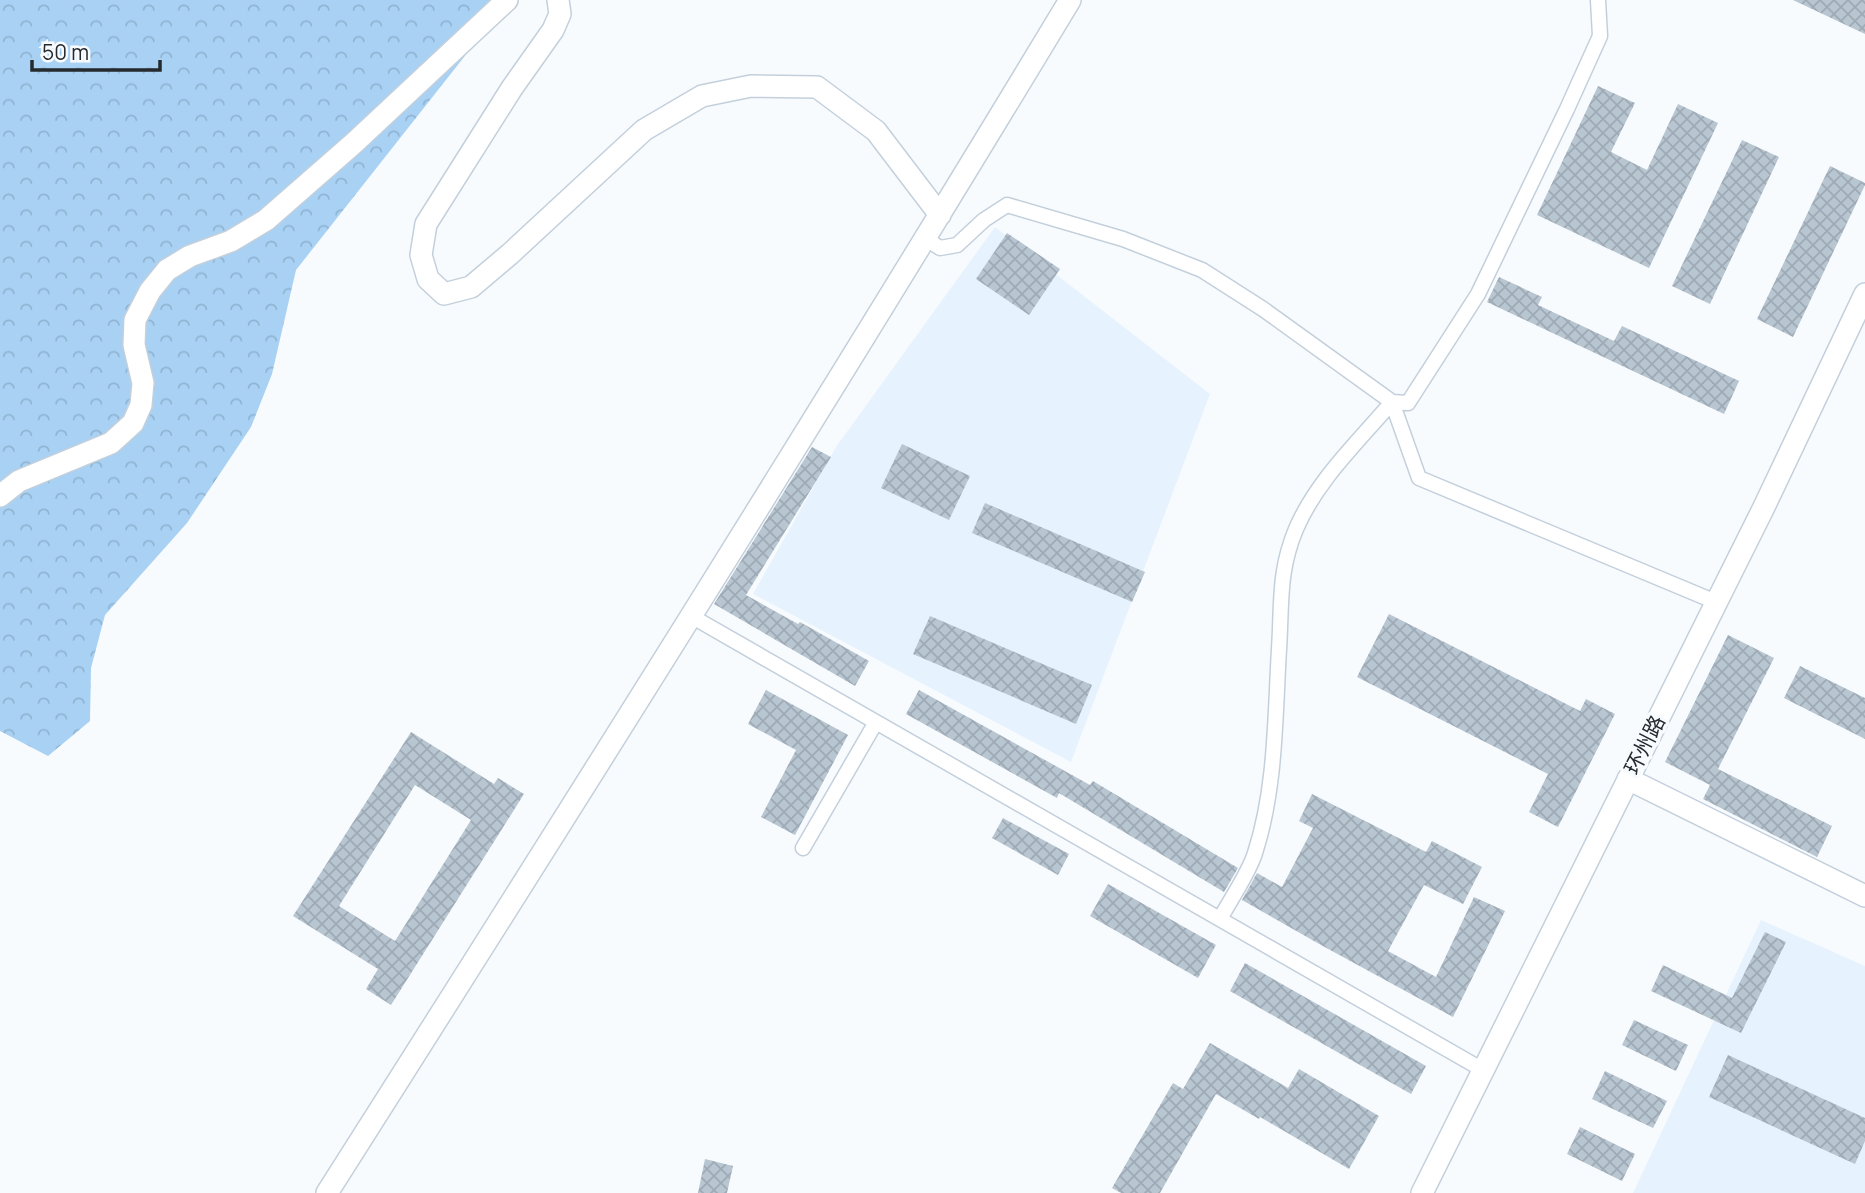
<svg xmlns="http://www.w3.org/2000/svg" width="1865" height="1193" font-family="Manrope,'Noto Sans SC',sans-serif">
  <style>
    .built { fill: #e6f2fd }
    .forest { fill: url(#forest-crowns) }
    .building { fill: url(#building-cross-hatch); fill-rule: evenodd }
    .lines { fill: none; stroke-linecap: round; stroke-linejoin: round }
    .street-casing { stroke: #c3d0dc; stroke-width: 17 }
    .secondary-casing { stroke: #c3d0dc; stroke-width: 24 }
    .street { stroke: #fff; stroke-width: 14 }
    .secondary { stroke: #fff; stroke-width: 21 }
    .labels { text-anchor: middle; stroke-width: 7; stroke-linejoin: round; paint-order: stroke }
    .street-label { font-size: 21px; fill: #242a2e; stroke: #f8fbfe }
  </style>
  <defs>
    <pattern id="forest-crowns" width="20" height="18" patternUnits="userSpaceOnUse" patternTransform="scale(1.75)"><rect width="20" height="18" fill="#a8d1f4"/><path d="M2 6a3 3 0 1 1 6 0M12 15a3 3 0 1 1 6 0" fill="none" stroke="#90b4d2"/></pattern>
    <pattern id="building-cross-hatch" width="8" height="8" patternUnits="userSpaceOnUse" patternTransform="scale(1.75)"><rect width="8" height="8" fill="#b8c6d2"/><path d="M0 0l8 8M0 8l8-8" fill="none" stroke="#9eaab5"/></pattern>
  </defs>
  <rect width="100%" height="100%" fill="#f8fbfe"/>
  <path class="built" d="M995 227 1210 394 1071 762 753 594 836 447Z
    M1761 920 1865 966V1193H1633Z"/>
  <path class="forest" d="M0 0H509L296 270 272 374 251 427 187 523 105 615 91 668 90 721 48 756 0 731Z"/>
  <path class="building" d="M1793 0H1865V34Z
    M1598 86 1635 103 1611 152 1647 170 1678 104 1718 123 1649 268 1537 215Z
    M1742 140 1779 157 1710 304 1672 286Z
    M1830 166 1865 183V185L1793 337 1757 319Z
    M1007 233 1060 269 1029 315 976 279Z
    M1499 277 1542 297 1538 305 1614 341 1622 326 1739 381 1724 414 1487 302Z
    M902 444 970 476 949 520 881 488Z
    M812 447 831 457 746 595 798 624 800 622 869 661 855 686 714 604Z
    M985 503 1145 572 1132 602 972 533Z
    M1389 614 1580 711 1586 699 1615 714 1558 827 1529 812 1548 774 1357 677Z
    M930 616 1092 685 1076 724 913 654Z
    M1728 635 1774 658 1718 769 1832 826 1817 857 1703 799 1710 785 1665 762Z
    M1800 666 1865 698V739L1784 698Z
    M766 690 848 735 795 835 761 817 796 750 748 724Z
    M919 690 1090 785 1093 781 1238 868 1224 892 1059 793 1057 798 906 714Z
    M411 732 494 784 498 778 524 794 391 1005 366 989 378 969 293 916ZM415 785 471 820 395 941 339 906Z
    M1312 794 1426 852 1432 841 1482 867 1463 904 1424 885 1388 951 1436 977 1474 897 1505 911 1453 1017 1321 945 1242 900 1257 873 1282 887 1313 828 1299 821Z
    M1003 818 1069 854 1058 875 992 838Z
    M1108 884 1216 945 1198 978 1090 916Z
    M1765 932 1786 942 1741 1033 1651 991 1663 965 1732 998Z
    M1245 963 1426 1066 1411 1094 1230 991Z
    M1634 1020 1688 1045 1676 1071 1622 1045Z
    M1210 1043 1288 1088 1299 1069 1379 1116 1349 1169 1260 1117 1259 1119 1216 1094 1160 1193H1121L1112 1188 1173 1083 1183 1089Z
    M1728 1055 1865 1118V1141L1855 1164 1709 1097Z
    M1605 1071 1667 1101 1653 1128 1592 1099Z
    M1580 1127 1635 1154 1622 1181 1567 1154Z
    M705 1159 733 1166 727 1193H698Z"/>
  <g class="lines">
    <defs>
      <path id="street" d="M925 238 940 248 957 245 984 220 1007 205 1123 239 1202 270 1263 309 1392 402 1408 403 1478 294 1567 109 1600 36 1598 0
        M1392 402 1419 478 1716 602
        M691 616 1483 1070
        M803 848 876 722
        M1220 919C1230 900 1249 873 1255 853 1276 788 1275 717 1279 649 1282 604 1278 572 1296 529 1317 480 1358 442 1392 402"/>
      <path id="secondary" d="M558 0 560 14 553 30 512 88 426 224 421 255 428 279 444 294 471 287 510 254 644 130 702 96 751 86 817 87 876 131 940 215
        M0 496 19 481 111 443 133 423 141 405 143 383 134 345 135 320 150 291 167 270 190 256 231 241 266 220 354 143 507 0
        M1628 779 1865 896
        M327 1193C578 798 828 401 1070 0
        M1422 1193 1764 507 1865 294"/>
    </defs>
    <use href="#street" class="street-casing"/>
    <use href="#secondary" class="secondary-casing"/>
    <use href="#street" class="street"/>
    <use href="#secondary" class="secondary"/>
  </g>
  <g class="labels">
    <g class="street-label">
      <text transform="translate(1645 745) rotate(-63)" y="7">环州路</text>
    </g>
  </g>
  <path d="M32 60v10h128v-10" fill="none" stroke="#242a2e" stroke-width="3.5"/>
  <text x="42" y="60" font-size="21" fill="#242a2e" stroke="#f8fbfe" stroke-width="5" paint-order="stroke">50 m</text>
</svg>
